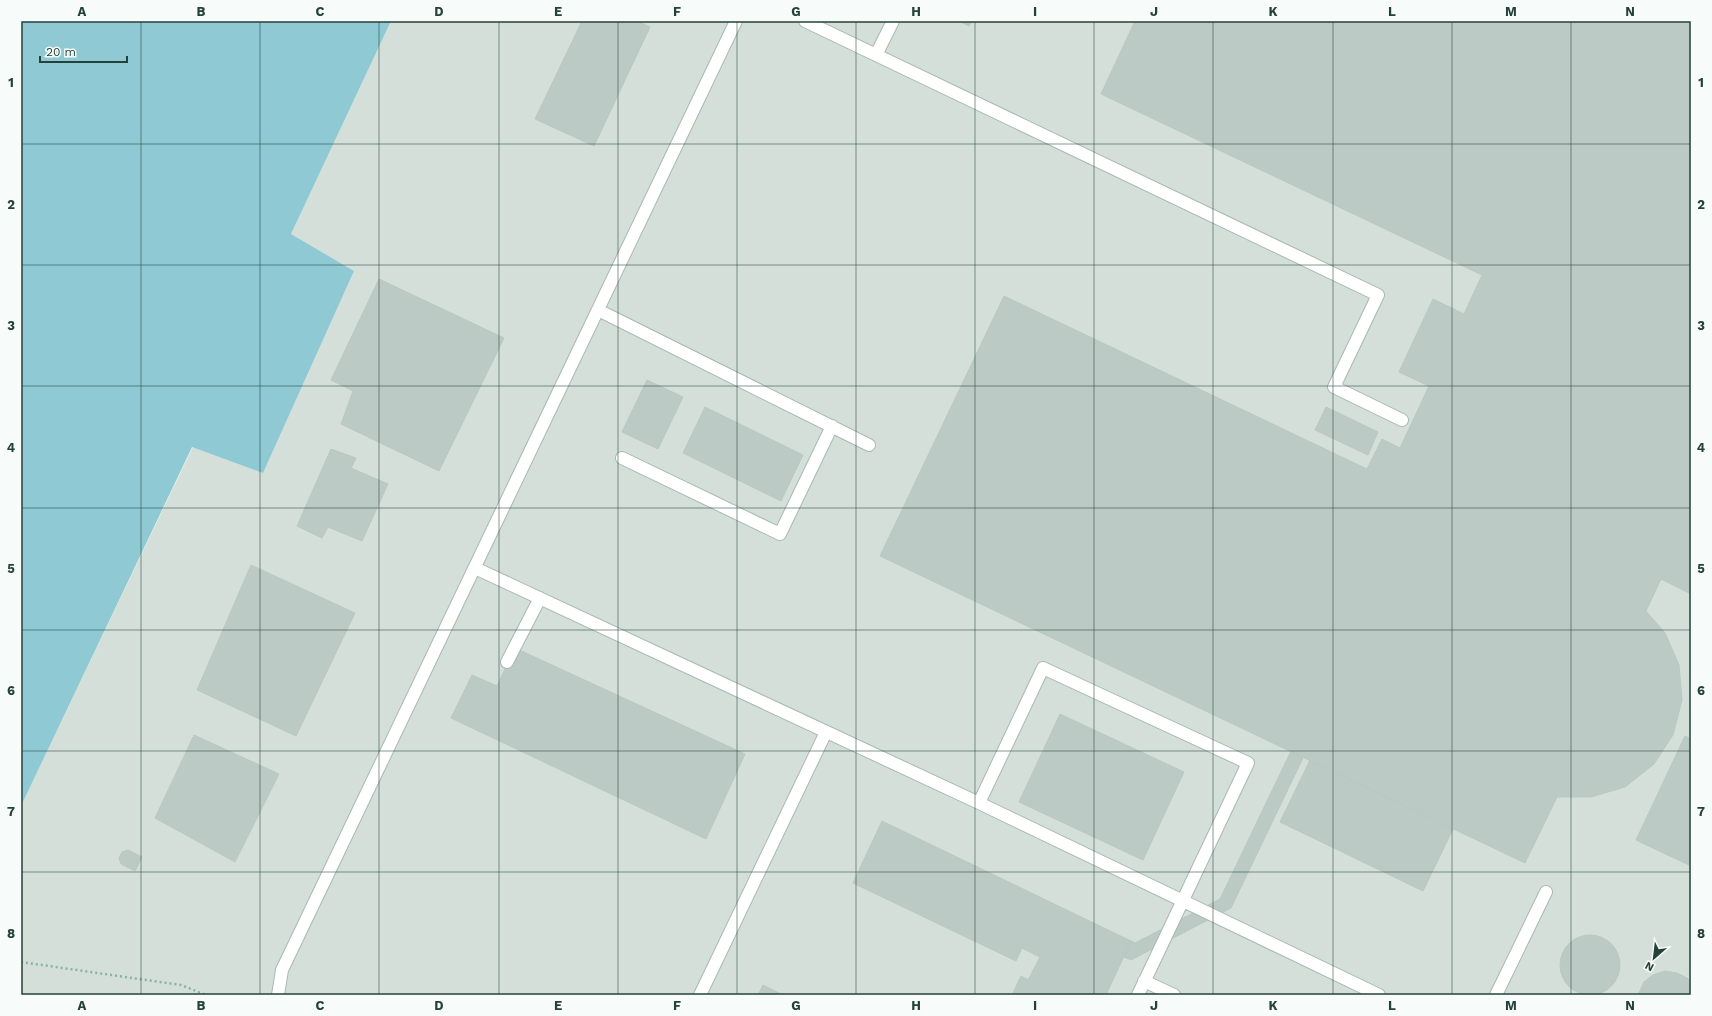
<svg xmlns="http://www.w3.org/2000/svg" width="1712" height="1016" font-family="'Work Sans',sans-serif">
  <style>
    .built { fill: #d4dfda }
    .water { fill: #8ec9d4 }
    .building { fill: #bbcac4; stroke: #b8c9c2 }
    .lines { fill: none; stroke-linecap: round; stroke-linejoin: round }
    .lane-casing { stroke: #a8b8b2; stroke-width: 14 }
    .path { stroke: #86b3a5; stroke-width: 2.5; stroke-dasharray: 2 3; stroke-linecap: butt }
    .lane { stroke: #fff; stroke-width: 12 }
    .grid { fill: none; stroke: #24423a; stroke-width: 1; stroke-opacity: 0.55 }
    .neatline { fill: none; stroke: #24423a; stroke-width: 1.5 }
    .grid-label { font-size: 13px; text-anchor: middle; font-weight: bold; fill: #24423a }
  </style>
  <rect width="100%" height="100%" fill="#e6efeb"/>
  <path class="built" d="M391 21H1691V995H21V806L193 447 263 473 354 271 291 234Z"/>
  <path class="water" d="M21 21H391L291 234 354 271 263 473 192 447 21 806Z"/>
  <path class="building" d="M582 21H637L650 27 594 146 535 119Z
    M959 21H972L969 26Z
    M1135 21H1691V594L1661 579 1646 611 1665 633 1679 665 1682 700 1673 735 1654 764 1625 787 1591 797H1557L1525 863 880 556 1004 296 1367 469 1382 439 1400 448 1429 386 1399 372 1433 299 1464 314 1482 275 1101 94Z
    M379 279 504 338 439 471 341 424 353 391 331 380Z
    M647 380 683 397 658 449 622 432Z
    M705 407 803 455 781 501 683 453Z
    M1326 407 1378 432 1368 455 1315 430Z
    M331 449 356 458 351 468 388 484 362 541 328 527 322 538 297 526Z
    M251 565 355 613 296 736 197 690Z
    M515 648 745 754 706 839 451 718 472 675 497 686Z
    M1060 714 1184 772 1143 860 1019 802Z
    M194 735 279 774 235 862 155 818Z
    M1685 736 1691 739V866L1636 840Z
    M1291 751 1303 758 1231 908 1131 960 1124 957 1131 941 1135 943 1220 899Z
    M1310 760 1453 829 1423 891 1280 822Z
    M882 821 1131 941 1106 995H1012L1021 976 1028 980 1040 957 1022 948 1016 961 853 883Z
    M128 850 142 857 135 871 121 864 119 858 122 852Z
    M1560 965a30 30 0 1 1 60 0a30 30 0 1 1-60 0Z
    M1665 971 1677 973 1687 978 1691 982V995H1638L1644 982 1653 975Z
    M763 985 783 995H758Z"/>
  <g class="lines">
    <defs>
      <path id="lane" d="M805 21 1378 295 1334 387 1402 420
        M876 55 893 21
        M598 310 869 445
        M622 458 780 534 832 426
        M475 568 979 803 1379 995
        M507 662 540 598
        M979 803 1043 668 1248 763 1138 995
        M1144 981 1174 995
        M278 995 282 970 736 21
        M700 995 826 732
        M1496 995 1546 892"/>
    </defs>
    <use href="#lane" class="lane-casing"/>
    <path class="path" d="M21 962 181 985 206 995"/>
    <use href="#lane" class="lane"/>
  </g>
  <path class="grid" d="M141 21V995M260 21V995M379 21V995M499 21V995M618 21V995M737 21V995M856 21V995M975 21V995M1094 21V995M1213 21V995M1333 21V995M1452 21V995M1571 21V995M21 144H1691M21 265H1691M21 386H1691M21 508H1691M21 630H1691M21 751H1691M21 872H1691"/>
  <rect width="1712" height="1016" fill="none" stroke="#f7fbf9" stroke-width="44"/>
  <g transform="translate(1654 958) rotate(208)" stroke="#f7fbf9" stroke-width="3" paint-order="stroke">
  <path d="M0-3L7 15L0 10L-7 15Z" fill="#24423a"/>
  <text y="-6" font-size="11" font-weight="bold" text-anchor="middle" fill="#24423a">N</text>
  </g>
  <path d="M40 56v6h87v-6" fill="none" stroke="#24423a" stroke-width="2"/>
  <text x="46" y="56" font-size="12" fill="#24423a" stroke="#f7fbf9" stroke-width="3" paint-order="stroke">20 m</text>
  <rect x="22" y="22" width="1668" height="972" class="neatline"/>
  <g class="grid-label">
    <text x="82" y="16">A</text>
    <text x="201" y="16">B</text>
    <text x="320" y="16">C</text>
    <text x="439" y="16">D</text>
    <text x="558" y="16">E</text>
    <text x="677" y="16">F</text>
    <text x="796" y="16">G</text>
    <text x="916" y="16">H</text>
    <text x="1035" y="16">I</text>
    <text x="1154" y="16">J</text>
    <text x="1273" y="16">K</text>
    <text x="1392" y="16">L</text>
    <text x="1511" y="16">M</text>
    <text x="1630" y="16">N</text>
    <text x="11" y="87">1</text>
    <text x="1701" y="87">1</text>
    <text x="11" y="209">2</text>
    <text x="1701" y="209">2</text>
    <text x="11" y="330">3</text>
    <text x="1701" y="330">3</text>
    <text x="11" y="452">4</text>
    <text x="1701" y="452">4</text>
    <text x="11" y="573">5</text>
    <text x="1701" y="573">5</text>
    <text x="11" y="695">6</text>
    <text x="1701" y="695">6</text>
    <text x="11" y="816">7</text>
    <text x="1701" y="816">7</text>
    <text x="11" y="938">8</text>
    <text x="1701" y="938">8</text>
    <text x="82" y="1010">A</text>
    <text x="201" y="1010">B</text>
    <text x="320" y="1010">C</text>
    <text x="439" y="1010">D</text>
    <text x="558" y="1010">E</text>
    <text x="677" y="1010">F</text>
    <text x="796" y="1010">G</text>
    <text x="916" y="1010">H</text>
    <text x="1035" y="1010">I</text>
    <text x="1154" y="1010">J</text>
    <text x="1273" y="1010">K</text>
    <text x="1392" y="1010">L</text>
    <text x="1511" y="1010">M</text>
    <text x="1630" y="1010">N</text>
  </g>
</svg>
